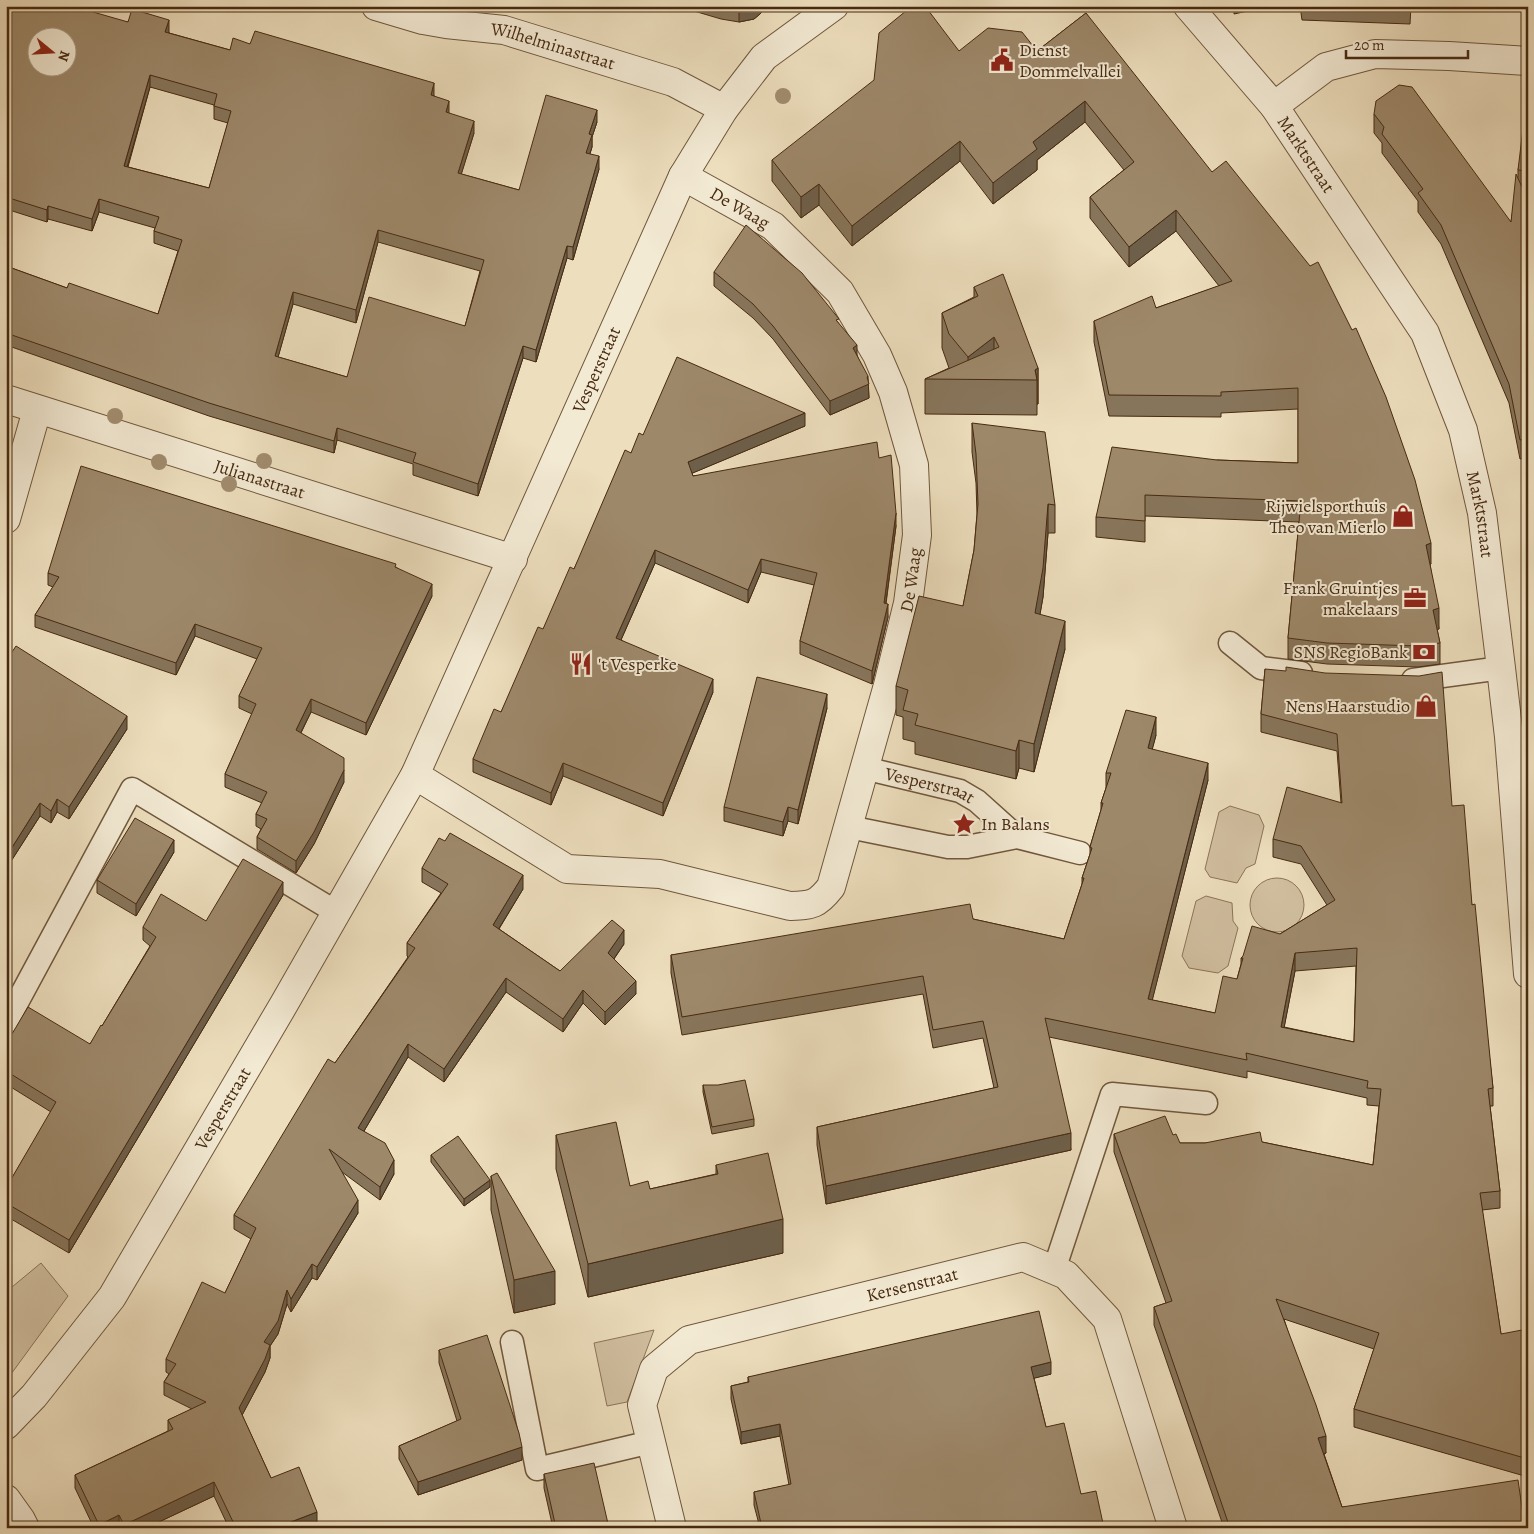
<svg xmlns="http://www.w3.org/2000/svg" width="1534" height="1534" font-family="Alegreya,serif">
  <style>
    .green { fill: #d1bfa0; stroke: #8c7458 }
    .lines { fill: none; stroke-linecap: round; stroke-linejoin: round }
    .lane-casing { stroke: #70573c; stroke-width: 25 }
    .street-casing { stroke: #70573c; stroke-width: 30 }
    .lane { stroke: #f3ead4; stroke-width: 22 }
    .street { stroke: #f3ead4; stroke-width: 28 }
    .tree { fill: #a18c6e }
    .wall { fill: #87755b; stroke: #472a11; fill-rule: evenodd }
    .shaded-wall { fill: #6e5f4a; stroke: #472a11 }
    .building { fill: #9d886a; stroke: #472a11; fill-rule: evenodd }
    .labels { text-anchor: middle; stroke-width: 4; stroke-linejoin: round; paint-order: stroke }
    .street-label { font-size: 18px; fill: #472a11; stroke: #f3ead4 }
    .poi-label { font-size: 18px; fill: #472a11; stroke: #f3ead4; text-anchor: end }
  </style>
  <rect width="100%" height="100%" fill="#eddebd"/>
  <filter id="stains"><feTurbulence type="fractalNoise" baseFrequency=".004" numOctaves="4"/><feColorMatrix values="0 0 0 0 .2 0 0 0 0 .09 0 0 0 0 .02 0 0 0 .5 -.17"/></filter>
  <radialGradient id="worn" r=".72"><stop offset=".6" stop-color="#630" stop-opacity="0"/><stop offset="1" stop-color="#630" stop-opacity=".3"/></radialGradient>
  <path class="green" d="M1230 806 1259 815 1264 826 1255 864 1246 868 1237 883 1210 877 1205 869 1219 812Z
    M1250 905a27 27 0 1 1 54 0a27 27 0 1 1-54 0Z
    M1206 896 1232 903 1233 921 1238 928 1228 966 1218 973 1189 968 1182 956 1196 901Z
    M41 1263 68 1296 6 1381V1292Z
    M654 1330 627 1402 607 1406 594 1343Z"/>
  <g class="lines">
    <defs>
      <g id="lane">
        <path d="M1230 643 1261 668 1301 673"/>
        <path d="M1413 680 1501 668"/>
        <path id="s1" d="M864 768 960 791 977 801 1017 837"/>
        <path d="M849 827 948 847H967L1017 837 1080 853"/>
        <path d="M6 1023 132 789 336 912"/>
        <path d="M1054 1270 1112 1094 1206 1103"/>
        <path d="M512 1342 537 1469 651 1442"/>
      </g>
      <g id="street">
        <path id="s2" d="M376 6 423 20 446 24 504 30 673 82 724 109"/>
        <path id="s3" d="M1188 6 1274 106 1425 333 1463 430 1482 513 1501 668 1509 737 1528 974"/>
        <path d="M1274 106 1326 67 1375 54 1449 56 1528 61"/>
        <path id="s4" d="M6 399 513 559"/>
        <path d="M6 519 37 410"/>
        <path id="s5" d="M415 775 567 869 660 874 790 906C812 905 817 905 831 887L888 685 908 603 917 535 914 465 893 392 877 355 840 292 773 226 683 176"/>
        <path id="s6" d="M6 1425 34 1396 112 1297 284 1004 415 775 683 176 724 109 764 57 834 6"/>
        <path d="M6 1499 21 1520 25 1528"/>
        <path id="s7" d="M672 1528 642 1405 654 1369 689 1340 1023 1257 1066 1275 1107 1319 1173 1528"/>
      </g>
    </defs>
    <use href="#lane" class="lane-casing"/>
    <use href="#street" class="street-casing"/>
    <use href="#lane" class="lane"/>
    <use href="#street" class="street"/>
  </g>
  <g class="tree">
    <circle cx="783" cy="96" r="8"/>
    <circle cx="115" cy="416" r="8"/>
    <circle cx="264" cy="461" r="8"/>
    <circle cx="159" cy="462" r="8"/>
    <circle cx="229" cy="484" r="8"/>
  </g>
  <path class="wall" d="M6 6 128 22 169 32V33L230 50 434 95V96L449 113 474 133 461 174 519 190 597 122 592 137V147L590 154 599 169 573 260 567 258 536 362 523 358 478 496 413 475V464L337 440 334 453 209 416 6 345V266L67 288 158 314 178 251 154 243V231L155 228 99 212 92 231 48 219 47 222 6 209ZM150 87 214 105V119L228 123 209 188 128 167ZM378 242 480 271 465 326 347 377 278 357 293 304 356 323Z
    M677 6H767L760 14 754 19 739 22 721 19Z
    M1300 6H1411L1410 24 1302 20Z
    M1086 13 1431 564H1430L1439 629H1437L1440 643V664L1418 667 1327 664 1288 659V638L1299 522 1145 516V542L1096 537V517L1217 460 1298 463V409L1221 413V417L1109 416 1094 342V321L1156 308 1219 286 1176 231 1129 267 1090 218V197L1124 170 1085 122 1037 160V170L993 204 960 161 852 246 819 205 801 218 772 181V160L959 51H1037Z
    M1374 114 1511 222 1518 176V170L1528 121V184H1521L1528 200V457L1520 459 1509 403 1441 244 1418 212V201L1382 153V143L1374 133Z
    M714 272 819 295 839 324 857 355 868 382 869 398 830 415 773 339 753 318 714 286Z
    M974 287 1038 368V404H1037V415L925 414V379L949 368 942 348V313L974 297Z
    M972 423 1055 505V533H1048L1043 597 1040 614 1065 649 1034 772 1019 768 1016 779 915 754V742L903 739V717L896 715V686L963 606 974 550 977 514 976 483 972 452Z
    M805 426 692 473 693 476 879 458 896 526 886 604 888 617 872 684 800 654V641L814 585 761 572 748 603 655 563 621 640 713 692 663 816 563 776 551 805 473 772V759L501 712 574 569 631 453 643 435Z
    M396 567 432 596 366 735 311 712 301 733 344 782 314 844 296 873 257 849V837L261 829 256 826V814L262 803 225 787V774L252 714 239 708V696L257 659 195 636 176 675 35 627V615L53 587 48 585V573Z
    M6 661 127 729 69 819 57 812 51 823 40 816 6 869Z
    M1265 669 1452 806 1472 905 1493 1088V1106H1490L1500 1191V1208L1482 1210 1501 1334 1528 1365V1477L1354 1427V1409L1374 1349 1284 1319 1326 1453 1324 1454 1342 1507 1525 1528H1224L1154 1325V1307L1166 1303 1114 1152V1134L1173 1135 1180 1143H1205L1262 1142 1373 1165 1379 1106 1367 1105V1098L1247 1071V1078L1049 1037 1071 1150 826 1204 817 1145V1127L994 1088 983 1038 933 1048 923 994 682 1035 671 973V955L973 919 1064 939 1082 884V878L1090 854V847L1101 810V803L1106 788V773L1156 735 1152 749 1208 780 1152 1000 1215 1013 1237 979 1241 964V958L1327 905 1301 864 1273 857V839L1341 803 1337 751 1261 732V714ZM1356 966 1354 1042 1284 1027 1295 971Z
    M827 708 798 824 788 821 783 836 724 821V807Z
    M174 852 136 916 97 893V880Z
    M422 868 523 889 499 929 560 971 624 944 614 959 636 994 605 1025 583 1003 563 1032 506 992 444 1082 408 1057 364 1131 394 1174 380 1200 342 1172 358 1213 317 1280 312 1278 291 1312 287 1304 278 1334 270 1346V1358L265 1372 242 1415 271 1478 317 1525 309 1528H229L214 1496 146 1528H94L75 1488V1475L168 1431V1420L192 1409 164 1395V1382L169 1374 166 1372V1359L225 1293 251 1239 234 1229V1215L335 1063 408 957 407 956V943L441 893 422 882Z
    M283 895 69 1253 6 1216V1188L51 1112 6 1084V1044H90L102 1026 150 946 143 940V927L206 921Z
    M703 1085 754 1119V1126L712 1134 703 1092Z
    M556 1135 630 1186 650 1189 716 1174V1165L783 1253 588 1297 556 1169Z
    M431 1155 490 1187 464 1206 431 1162Z
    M491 1176 555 1304 514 1313 491 1210Z
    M439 1350 522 1460 418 1495 399 1459V1446L457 1421 439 1363Z
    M1051 1374 1034 1378 1046 1427 1081 1494 1104 1528H760L754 1505V1492L789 1485 780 1436 741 1444 731 1399V1386L748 1382V1377Z
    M544 1474 609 1528H553L544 1488Z"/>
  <path class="shaded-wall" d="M748 6H767L760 14 754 19 739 22V8Z
    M1234 6H1271L1234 14Z
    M169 20V32L165 44V32Z
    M150 75V87L124 178V166Z
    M434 83V95L431 107V95Z
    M449 101V113L446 125V112Z
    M1085 101V122L1037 160V170L993 204V183L1033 142Z
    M597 110V122L592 137V147L586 165V153L589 134Z
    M474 121V133L458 185V173Z
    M960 141V161L852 246V226Z
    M599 156V169L573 260V247Z
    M819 184V205L801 218V197Z
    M99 199V212L92 231V219Z
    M48 206V219L47 222V210Z
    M1176 210V231L1129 267V247Z
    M378 230V242L356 323V310Z
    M567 246V258L536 362V350Z
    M293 292V304L275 368V356Z
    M994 337V372L968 379V357Z
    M857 345V359L853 348Z
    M523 346V358L478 496V484Z
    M1038 368V404H1037V380L1035 370Z
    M868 376 869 398 830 415V401Z
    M805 413V426L688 475V462Z
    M337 428V440L334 453V441Z
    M1048 504V533L1043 597 1035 642V613Z
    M896 513V526L884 616V603Z
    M1431 543V564L1426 565V545Z
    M655 550V563L616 651V638Z
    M761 559V572L748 603V590Z
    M432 584V596L366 735V723Z
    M888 604V617L872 684V671Z
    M1439 608V629L1433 630V610Z
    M1065 621V649L1034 772V744Z
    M195 624V636L176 675V663Z
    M713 679V692L663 816V803Z
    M827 694V708L798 824V810Z
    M311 699V712L296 742V730Z
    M127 716V729L69 819V807Z
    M1156 717V735L1148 766V748Z
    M1019 740V768L1016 779V751Z
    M563 763V776L551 805V793Z
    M1208 763V780L1148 1017V999Z
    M344 770V782L314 844 296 873V861Z
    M57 799V812L51 823V811Z
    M40 803V816L6 869V857Z
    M788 807V821L783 836V822Z
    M174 840V852L136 916V904Z
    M523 875V889L493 938V925Z
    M283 882V895L69 1253V1240Z
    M624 930V944L608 967V953Z
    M1295 953V971L1281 1044V1027Z
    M506 978V992L444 1082V1069Z
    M636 981V994L605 1025V1012Z
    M583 990V1003L563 1032V1019Z
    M408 1044V1057L358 1141V1128Z
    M1071 1133V1150L826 1204V1186Z
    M394 1160V1174L380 1200V1187Z
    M490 1180V1187L464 1206V1199Z
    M358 1200V1213L317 1280V1267Z
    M783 1219V1253L588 1297V1264Z
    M312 1264V1278L291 1312V1299Z
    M555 1271V1304L514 1313V1280Z
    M287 1290V1304L278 1334 270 1346V1358L265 1372 239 1421V1408L264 1342Z
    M1051 1362V1374L1031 1379V1367Z
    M780 1424V1436L741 1444V1432Z
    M1326 1436V1453L1318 1456V1438Z
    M522 1447V1460L418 1495V1482Z
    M214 1482V1496L146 1528H124V1525Z
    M317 1512V1525L309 1528H275Z
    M119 1515V1528H99V1525Z"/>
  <path class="building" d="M6 6H72L128 22 132 9 169 20 165 32 230 50 233 38 250 44 255 31 434 83 431 95 449 101 446 112 474 121 458 173 519 190 546 95 597 110 589 134 592 135 586 153 599 156 573 247 567 246 536 350 523 346 478 484 413 462 416 453 337 428 334 441 209 403 6 333V266L67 288 69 283 158 314 182 240 154 231 159 217 99 199 92 219 48 206 47 210 6 197ZM38 38H68V68H38ZM150 75 217 94 214 106 231 111 209 188 124 166ZM378 230 484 260 465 326 369 297 347 377 275 356 293 292 356 310Z
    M728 6H748L739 8Z
    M912 6H925L959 51 988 28 1022 32 1037 51 1086 13 1212 172 1226 161 1310 266 1318 262 1352 330 1356 328 1386 397 1415 480 1431 543 1426 545 1439 608 1433 610 1440 643 1418 646 1327 643 1288 638 1301 501 1145 495V521L1096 517 1112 447 1217 460 1298 463V388L1221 392V396L1109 395 1094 321 1152 296 1156 308 1232 281 1176 210 1129 247 1090 197 1134 162 1085 101 1033 142 1037 149 993 183 960 141 852 226 819 184 801 197 772 160 874 80 879 33Z
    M1399 85 1412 87 1511 222 1516 174 1528 200V438L1520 440 1509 384 1441 225 1418 193 1423 189 1382 134 1384 127 1374 114 1376 101Z
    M1524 120 1528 121V171L1518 170Z
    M746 225 802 273 839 319 836 320 857 345 853 348 868 376 867 377 869 384 830 401 773 326 753 304 714 272Z
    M1003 274 1038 368 1035 370 1037 380 925 379 999 347 994 337 968 357 949 334 942 313 978 296 974 287Z
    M677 357 805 413 688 462 693 476 877 442 879 458 891 455 896 513 884 603 888 604 872 671 800 641 817 573 761 559 748 590 655 550 616 638 713 679 663 803 563 763 551 793 473 759 494 709 501 712 538 627 543 629 570 567 574 569 625 450 631 453 639 433 643 435Z
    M972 423 1045 432 1055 505 1048 504 1043 568 1035 613 1065 621 1034 744 1019 740 1016 751 915 725 918 714 903 710 908 690 896 686 919 596 963 606 974 550 978 504 976 454Z
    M81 466 396 564 395 567 432 584 366 723 311 699 296 730 344 758V770L314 832 296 861 257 837 267 819 256 814 267 792 225 774 256 704 239 696 262 648 195 624 176 663 35 615 59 577 48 573Z
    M16 646 127 716 69 807 57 799 51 811 40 803 6 857V661Z
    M1286 667 1325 673 1419 676 1442 672 1452 806 1464 805 1472 905 1475 904 1493 1088 1488 1089 1500 1191 1480 1193 1501 1334 1522 1330 1528 1365V1459L1354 1409 1379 1333 1276 1299 1316 1405 1326 1436 1318 1438 1342 1507 1518 1480 1525 1528H1230L1154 1307 1172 1301 1114 1134 1165 1116 1173 1135 1176 1134 1180 1143H1205L1260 1132 1262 1142 1373 1165 1381 1089 1367 1088 1368 1081 1246 1053 1247 1060 1045 1018 1071 1133 826 1186 817 1127 998 1087 983 1021 933 1030 923 976 682 1017 671 955 970 904 973 919 1064 939 1084 878H1082L1092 848 1090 847 1103 803H1101L1111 773H1106L1126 710 1156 717 1148 748 1208 763 1148 999 1215 1013 1223 976 1237 979 1243 958H1241L1243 956 1252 926 1280 934 1335 900 1301 846 1273 839 1287 787 1342 803 1337 734 1261 714 1265 669 1286 671ZM1357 948 1354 1042 1281 1027 1295 953Z
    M757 677 827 694 798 810 788 807 783 822 724 807Z
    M135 818 174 840 136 904 97 880Z
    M450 833 523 875 493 925 560 971 612 920 624 930 608 953 636 981 605 1012 583 990 563 1019 506 978 444 1069 408 1044 358 1128 385 1143 394 1160 380 1187 329 1149 358 1200 317 1267 312 1264 291 1299 287 1290 278 1321 264 1342 270 1345 265 1359 239 1408 271 1478 299 1467 317 1512 275 1528H236L214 1482 124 1525 119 1515 99 1525 75 1475 173 1429 168 1420 206 1402 164 1382 176 1364 166 1359 202 1282 225 1293 256 1228 234 1215 328 1059 335 1063 415 948 407 943 448 884 422 868 439 838 445 841Z
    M243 859 283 882 69 1240 6 1203V1188L56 1102 6 1071V1044L28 1007 90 1044 101 1025 102 1026 156 937 143 927 161 894 206 921Z
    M745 1080 754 1119 712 1127 703 1085H718Z
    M616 1122 630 1186 648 1181 650 1189 718 1174 716 1165 768 1153 783 1219 588 1264 556 1135Z
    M458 1136 490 1180 464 1199 431 1155Z
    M497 1173 555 1271 514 1280 491 1176Z
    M1039 1311 1051 1362 1031 1367 1046 1427 1064 1423 1081 1494 1096 1491 1104 1528H762L754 1492 791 1484 780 1424 741 1432 731 1386 749 1382 748 1377Z
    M487 1335 519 1433 522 1447 418 1482 399 1446 461 1419 439 1350Z
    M594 1463 609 1528H556L544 1474Z
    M457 1523 459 1528H444Z"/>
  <defs>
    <symbol id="civic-bare" viewBox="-9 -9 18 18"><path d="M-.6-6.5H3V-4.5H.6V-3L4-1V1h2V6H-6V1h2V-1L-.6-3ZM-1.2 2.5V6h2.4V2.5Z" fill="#8f2418" stroke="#f3ead4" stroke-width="2.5" paint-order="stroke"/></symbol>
    <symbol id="shop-bare" viewBox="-9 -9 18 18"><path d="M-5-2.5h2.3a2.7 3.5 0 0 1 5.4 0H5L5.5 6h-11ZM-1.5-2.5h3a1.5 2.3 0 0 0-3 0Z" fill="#8f2418" stroke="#f3ead4" stroke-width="2.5" paint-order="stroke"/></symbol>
    <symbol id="office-bare" viewBox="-9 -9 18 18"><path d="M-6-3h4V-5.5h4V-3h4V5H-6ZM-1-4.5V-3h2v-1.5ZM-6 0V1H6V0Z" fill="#8f2418" stroke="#f3ead4" stroke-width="2.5" paint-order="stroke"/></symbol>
    <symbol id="bank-bare" viewBox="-9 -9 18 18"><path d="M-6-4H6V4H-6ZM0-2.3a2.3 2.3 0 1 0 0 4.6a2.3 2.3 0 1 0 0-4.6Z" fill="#8f2418" stroke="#f3ead4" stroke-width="2.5" paint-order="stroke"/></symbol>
    <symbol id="restaurant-bare" viewBox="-9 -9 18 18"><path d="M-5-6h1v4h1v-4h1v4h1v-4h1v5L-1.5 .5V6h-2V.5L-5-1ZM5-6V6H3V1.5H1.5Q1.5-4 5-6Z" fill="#8f2418" stroke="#f3ead4" stroke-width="2.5" paint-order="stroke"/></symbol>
    <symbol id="sight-bare" viewBox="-9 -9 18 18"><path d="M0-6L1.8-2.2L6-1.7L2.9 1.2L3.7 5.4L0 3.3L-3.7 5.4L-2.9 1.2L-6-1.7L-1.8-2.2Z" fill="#8f2418" stroke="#f3ead4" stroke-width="2.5" paint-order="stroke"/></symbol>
  </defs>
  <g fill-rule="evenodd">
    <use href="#civic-bare" x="986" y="44" width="32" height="32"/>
    <use href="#shop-bare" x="1387" y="500" width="32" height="32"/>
    <use href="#office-bare" x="1399" y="582" width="32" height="32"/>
    <use href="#bank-bare" x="1408" y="636" width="32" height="32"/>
    <use href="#restaurant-bare" x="565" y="648" width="32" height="32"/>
    <use href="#shop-bare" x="1410" y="690" width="32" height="32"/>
    <use href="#sight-bare" x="948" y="808" width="32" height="32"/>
  </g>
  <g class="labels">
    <g class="street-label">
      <text dy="6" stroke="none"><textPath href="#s2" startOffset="182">Wilhelminastraat</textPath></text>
      <text dy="6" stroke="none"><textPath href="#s3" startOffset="190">Marktstraat</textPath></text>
      <text transform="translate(740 208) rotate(30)" y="6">De Waag</text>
      <text dy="6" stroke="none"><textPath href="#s6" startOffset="1214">Vesperstraat</textPath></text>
      <text dy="6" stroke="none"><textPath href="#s4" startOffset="266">Julianastraat</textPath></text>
      <text dy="6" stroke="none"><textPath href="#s3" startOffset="595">Marktstraat</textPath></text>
      <text dy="6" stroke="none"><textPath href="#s5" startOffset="771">De Waag</textPath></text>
      <text dy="6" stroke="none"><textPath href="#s1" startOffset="68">Vesperstraat</textPath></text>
      <text dy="6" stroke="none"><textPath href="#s6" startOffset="385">Vesperstraat</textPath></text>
      <text dy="6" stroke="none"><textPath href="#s7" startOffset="440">Kersenstraat</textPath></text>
    </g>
    <g class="poi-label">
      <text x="1019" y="56" text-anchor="start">Dienst<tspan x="1019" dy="21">Dommelvallei</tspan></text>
      <text x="1386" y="512">Rijwielsporthuis<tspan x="1386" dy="21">Theo van Mierlo</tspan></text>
      <text x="1398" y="594">Frank Gruintjes<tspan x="1398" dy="21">makelaars</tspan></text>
      <text x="1408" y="658">SNS RegioBank</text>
      <text x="598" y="670" text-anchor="start">'t Vesperke</text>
      <text x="1410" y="712">Nens Haarstudio</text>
      <text x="981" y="830" text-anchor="start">In Balans</text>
    </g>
  </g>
  <rect width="1534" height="1534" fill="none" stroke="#eddebd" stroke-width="25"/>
  <rect x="8" y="8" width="1519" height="1519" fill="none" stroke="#472a11" stroke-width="2.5"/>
  <rect x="12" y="12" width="1509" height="1509" fill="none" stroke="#472a11"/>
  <g transform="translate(52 52) rotate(108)"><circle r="24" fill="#f3ead4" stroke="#ae9d86"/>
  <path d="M0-4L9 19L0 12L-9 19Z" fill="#8f2418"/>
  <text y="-8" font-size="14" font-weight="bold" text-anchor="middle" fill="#472a11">N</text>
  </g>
  <path d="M1346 50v8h122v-8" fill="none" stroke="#472a11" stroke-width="2.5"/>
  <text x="1354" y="50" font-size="15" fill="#472a11" stroke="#f3ead4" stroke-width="4" paint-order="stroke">20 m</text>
  <rect width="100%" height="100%" filter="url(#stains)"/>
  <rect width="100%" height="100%" fill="url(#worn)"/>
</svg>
